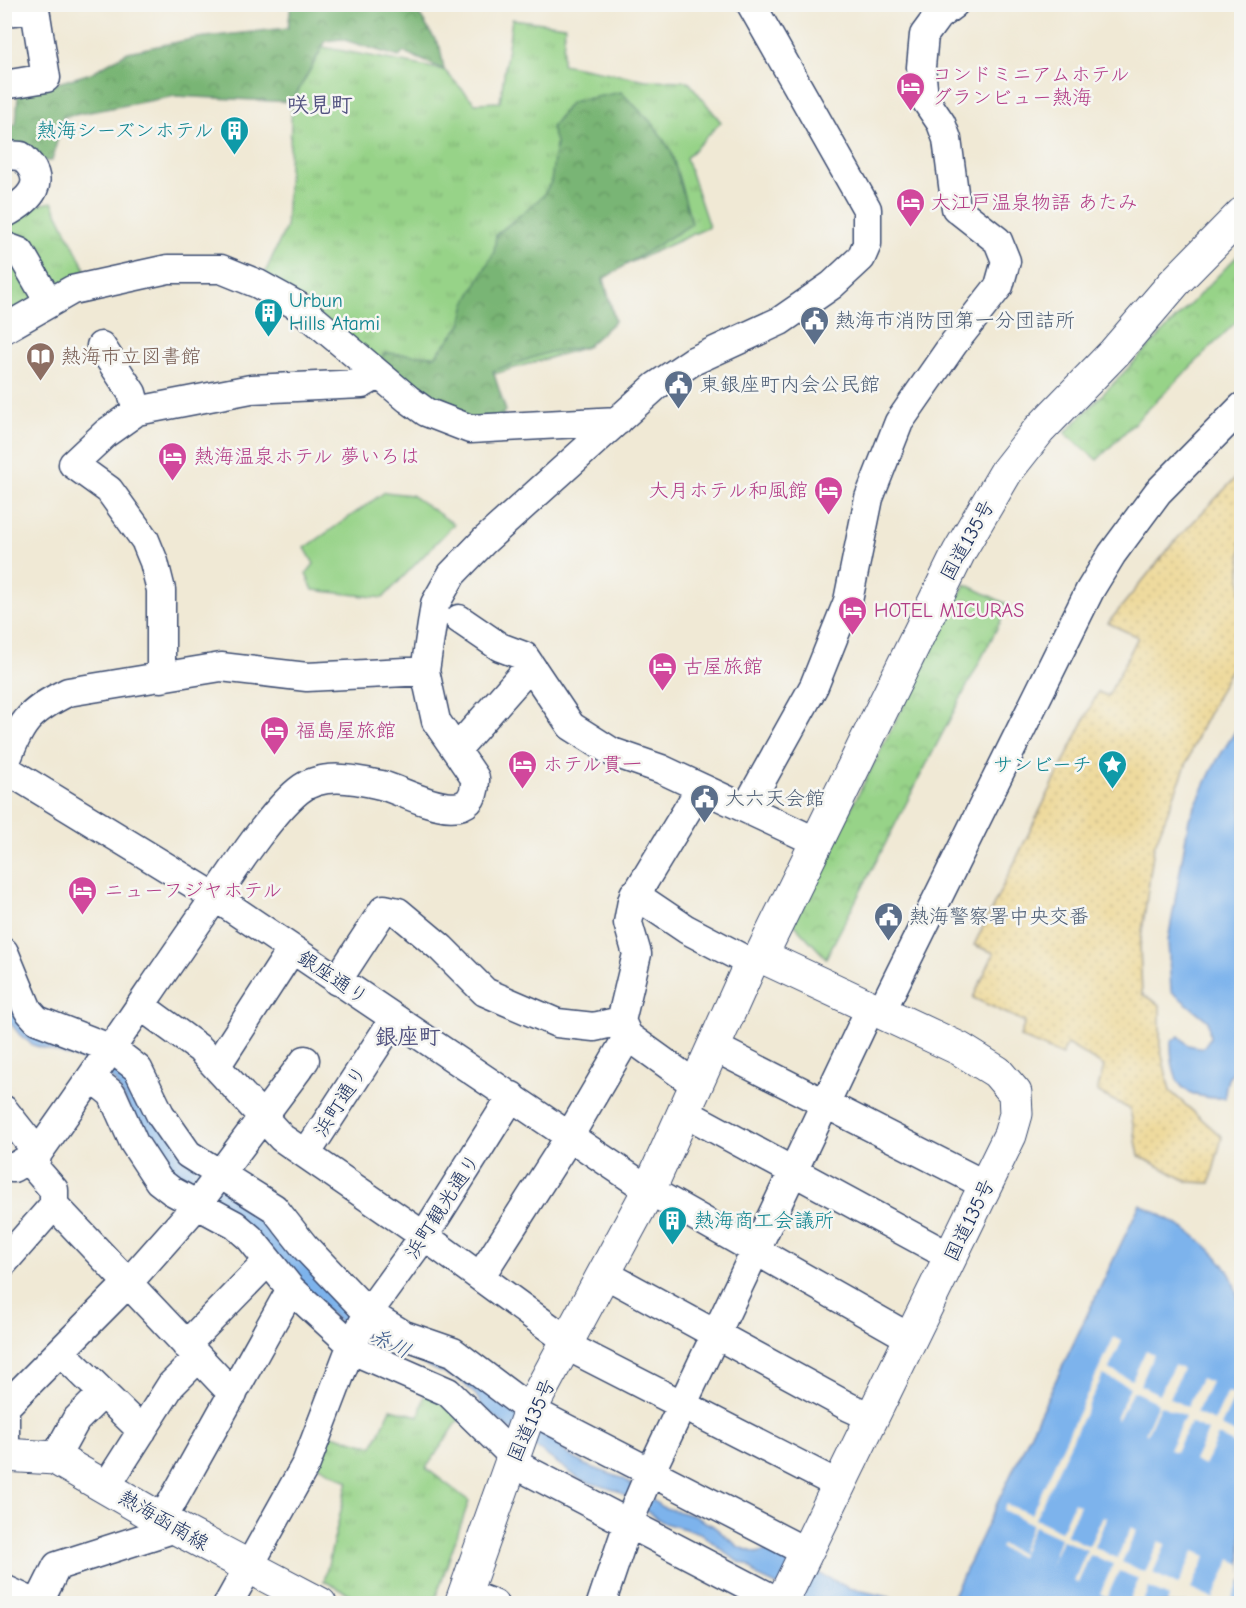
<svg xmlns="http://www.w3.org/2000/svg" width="1246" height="1608" font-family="'Comic Neue','Klee One',sans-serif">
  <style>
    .grass { fill: url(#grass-tufts); stroke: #598173; stroke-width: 1.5 }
    .forest { fill: url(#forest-crowns); stroke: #4a7269; stroke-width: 1.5 }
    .sand { fill: url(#sand-dots); stroke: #84847e; stroke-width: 1.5 }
    .park { fill: url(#park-crowns); stroke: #598173; stroke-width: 1.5 }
    .garden { fill: #97d388; stroke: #598173; stroke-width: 1.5 }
    .water { fill: #7db3ec; stroke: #4c71a5; stroke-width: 1.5 }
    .pier { fill: #f0e9d5 }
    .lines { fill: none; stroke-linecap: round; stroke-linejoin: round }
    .minor-casing { stroke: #3b4b70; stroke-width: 31 }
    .major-casing { stroke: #3b4b70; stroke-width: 35 }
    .highway-casing { stroke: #3b4b70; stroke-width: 35 }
    .minor { stroke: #fff; stroke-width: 28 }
    .major { stroke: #fff; stroke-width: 33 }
    .highway { stroke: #fff; stroke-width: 33 }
    .labels { text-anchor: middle; stroke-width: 5; stroke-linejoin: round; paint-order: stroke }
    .hotel-label { font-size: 20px; fill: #b23c85; stroke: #f6f6f2; text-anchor: start }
    .culture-label { font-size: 20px; fill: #0d838f; stroke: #f6f6f2; text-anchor: end }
    .service-label { font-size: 20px; fill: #4e5e75; stroke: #f6f6f2; text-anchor: start }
    .education-label { font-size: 20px; fill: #785e54; stroke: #f6f6f2; text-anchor: start }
    .street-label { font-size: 20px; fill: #1b2f5e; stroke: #f6f6f2 }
    .water-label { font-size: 21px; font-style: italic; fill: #385789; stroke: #f6f6f2 }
    .quarter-label { font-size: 22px; font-weight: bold; fill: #535481; stroke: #f6f6f2 }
  </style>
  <defs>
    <pattern id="grass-tufts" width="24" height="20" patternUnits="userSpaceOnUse" patternTransform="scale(1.5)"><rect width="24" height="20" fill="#97d388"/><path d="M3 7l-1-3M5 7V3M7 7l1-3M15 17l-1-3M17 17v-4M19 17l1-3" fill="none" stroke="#82b578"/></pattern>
    <pattern id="forest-crowns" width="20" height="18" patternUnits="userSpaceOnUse" patternTransform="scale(1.5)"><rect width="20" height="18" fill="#79b574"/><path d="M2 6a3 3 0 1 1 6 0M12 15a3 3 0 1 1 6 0" fill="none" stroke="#629462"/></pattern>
    <pattern id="sand-dots" width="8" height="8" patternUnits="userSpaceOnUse" patternTransform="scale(1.5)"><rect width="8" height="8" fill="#eeda9e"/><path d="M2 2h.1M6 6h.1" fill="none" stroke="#ccbb8a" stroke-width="1.8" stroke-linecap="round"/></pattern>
    <pattern id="park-crowns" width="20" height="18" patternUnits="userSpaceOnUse" patternTransform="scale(1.5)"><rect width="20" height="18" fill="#97d388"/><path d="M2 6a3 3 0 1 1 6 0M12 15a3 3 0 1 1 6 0" fill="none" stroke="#82b578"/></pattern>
  </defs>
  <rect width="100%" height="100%" fill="#f6f6f2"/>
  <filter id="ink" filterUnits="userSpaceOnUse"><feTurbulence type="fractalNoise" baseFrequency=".0167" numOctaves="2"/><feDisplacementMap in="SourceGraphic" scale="12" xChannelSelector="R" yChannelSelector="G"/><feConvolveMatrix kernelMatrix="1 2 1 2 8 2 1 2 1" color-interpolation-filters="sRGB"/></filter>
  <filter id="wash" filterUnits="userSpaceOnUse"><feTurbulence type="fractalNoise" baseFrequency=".008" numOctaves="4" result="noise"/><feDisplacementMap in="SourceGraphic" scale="24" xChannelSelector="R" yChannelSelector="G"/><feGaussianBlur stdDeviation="1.35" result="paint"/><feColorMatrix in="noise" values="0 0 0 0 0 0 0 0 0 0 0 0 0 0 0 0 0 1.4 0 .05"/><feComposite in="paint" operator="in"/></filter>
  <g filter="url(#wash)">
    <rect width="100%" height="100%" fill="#f0e9d5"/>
    <path class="grass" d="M512 19 565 26 562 64 646 80 688 81 721 122 686 158 709 227 603 275 615 321 586 347 494 374 504 418 434 407 265 273 286 227 292 102 323 47 444 70 475 103 500 102Z
      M52 202 86 271 81 282 4 320V212Z
      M425 1393 461 1417 426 1468 469 1501 434 1603H366L324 1581 348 1481 317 1465 328 1434 373 1446 391 1409 419 1416Z"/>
    <path class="forest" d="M291 5H413L440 47 444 70 404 52 399 57 341 39 326 41 292 102 175 96 63 117 52 161H5L4 125H16L18 95 91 73 128 52 197 38 288 28Z
      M621 92 654 125 671 151 692 224 603 279 615 321 586 347 550 352 493 371 506 411 494 419 452 418 378 362 385 353 435 356 461 325 466 303 494 252 496 235 543 196 551 182 556 142 551 128 571 102Z"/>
    <path class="sand" d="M1241 472V649L1199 732 1154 847 1140 946 1142 994 1160 1005V1046L1170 1091 1222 1137 1210 1183 1189 1182 1139 1156 1130 1109 1097 1092 1104 1066 1067 1044 1062 1055 1020 1037 1025 1022 973 998 994 953 974 945 1098 692 1108 696 1138 637 1108 623 1175 541Z"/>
    <path class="park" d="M1241 252V317L1097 460 1065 433Z
      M965 584 1009 605 826 958 793 923Z"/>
    <path class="garden" d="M385 492 411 495 454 524 383 598 313 590 306 574 314 564 305 548Z"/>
    <path class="water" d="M1241 722V1066C1228 1072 1225 1084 1225 1098 1181 1099 1171 1084 1171 1042L1179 1036 1188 1045 1203 1048 1210 1038 1208 1021 1171 991 1168 941 1189 819 1214 765Z
      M4 979 120 1069 244 1202 505 1407 551 1437 566 1453 585 1465 624 1479 662 1507 694 1516 713 1526 739 1547 756 1553 770 1550 849 1588 914 1603H815L757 1576 749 1565 737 1561 700 1533 664 1523 618 1491 581 1480 506 1426 482 1406 476 1395 461 1381 349 1331 212 1201 166 1170 114 1080 79 1059 33 1045 20 1035 5 1016Z
      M1140 1204C1175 1223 1211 1240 1231 1276 1236 1287 1238 1301 1241 1312V1603L949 1604Z"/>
    <path class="pier" d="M1114 1337 1122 1341 1109 1369 1132 1380 1146 1350 1154 1354 1140 1385 1159 1394 1174 1365 1183 1369 1169 1398 1187 1407 1201 1378 1211 1382 1196 1413 1214 1421 1228 1392 1236 1395 1221 1426 1241 1436V1447L1218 1436 1204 1466 1194 1461 1208 1431 1190 1423 1176 1452 1169 1450 1185 1416 1160 1405 1147 1434 1145 1433 1158 1403 1133 1391 1118 1420 1116 1419 1130 1387 1103 1375 1035 1519 1061 1531 1074 1502 1080 1505 1066 1535 1089 1546 1103 1516 1107 1518 1094 1547 1117 1558 1131 1527 1137 1530 1122 1562 1145 1572 1159 1541 1166 1544 1153 1573 1178 1585 1194 1551 1206 1556 1191 1589 1213 1599 1231 1559 1241 1564 1242 1578 1230 1603H1167L1169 1597 1149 1588 1142 1603H1128L1139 1579 1119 1571 1107 1597 1100 1594 1113 1564 1090 1555 1078 1583 1074 1581 1087 1550 1062 1540 1050 1567 1060 1538 1034 1526 1020 1557 1000 1548 1002 1545 1020 1553 1032 1524 1003 1510 1006 1504 1031 1514Z"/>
  </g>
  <g filter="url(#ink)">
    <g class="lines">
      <defs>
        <path id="minor" d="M4 12 35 9 46 78 4 85
          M4 155 21 156C50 181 31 200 4 214
          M4 246 20 252 49 302
          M4 329 72 290 168 269H221L258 284 298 306 408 399 426 412 470 429 618 421
          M101 346 132 393 137 411
          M459 619 500 647 524 656 571 726 612 752 661 769 817 842
          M161 678V590L154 562 145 540 109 490 73 464 106 433 137 411 251 389 362 384 378 375
          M456 750 530 666
          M4 766C21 724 25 713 68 692L221 667 307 677 425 671
          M4 768 215 897 649 1190 910 1338
          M746 808 814 686 848 601 869 498 899 422 954 343 999 286 1006 261 998 241 956 208 947 139 941 123 924 98 921 67 924 35 938 16 954 4
          M634 894 686 929 751 963
          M4 952 28 1010 37 1020 112 1049 138 1069 160 1114 188 1154 274 1208 304 1246 368 1313 404 1335 453 1352 530 1410 806 1552
          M337 981 384 909 398 912 441 948 485 992 557 1023 594 1027 621 1021
          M141 1006 200 1049 282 1138 424 1236 569 1342
          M881 1012 1090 590 1112 554 1158 492 1242 407
          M628 1036 696 1085
          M712 1046 985 1185
          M217 1065 292 949
          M92 1078 112 1094 134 1143 159 1181 172 1191 235 1225 250 1238 291 1289 352 1345
          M4 1110 38 1153 13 1168 4 1166
          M684 1112 951 1257
          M306 1154 394 1019
          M54 1205 233 1394
          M4 1262 54 1205V1190L34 1167 38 1153C96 1072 152 988 209 906 231 874 269 815 298 791 321 772 354 779 381 785 406 791 477 835 475 778L436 721 425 671 435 604 452 574 484 541 656 386 693 361 780 321 832 285 861 258 867 244V209L751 4
          M605 1274 849 1407 871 1417
          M480 1277 563 1147 628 1036 621 1021 637 954 628 923 632 901 700 789
          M186 1345 267 1262
          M567 1346 839 1485
          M350 1349 448 1392 513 1456
          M61 1352 142 1431
          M5 1455V1407L127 1284 197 1205 305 1060
          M55 1458 76 1420 102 1394
          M511 1462 781 1603
          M106 1487 171 1385 198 1358
          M162 1520 291 1289
          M4 1589 36 1604
          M465 1593 494 1604
          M38 1604 57 1566 176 1528
          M228 1604 306 1464 350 1349 368 1313 424 1236 512 1096
          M601 1604 628 1524 648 1477 871 1007"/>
        <path id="major" d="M4 1455 55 1458 176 1528 320 1604"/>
        <path id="highway" d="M761 956 960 1049 997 1072 1015 1093 1016 1114 1010 1135 781 1604
          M461 1604 530 1410 649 1190 751 963 761 956 959 552 1006 472 1039 430 1114 353 1174 283 1242 214"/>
      </defs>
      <use href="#minor" class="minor-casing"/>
      <use href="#major" class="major-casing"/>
      <use href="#highway" class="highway-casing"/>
      <use href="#minor" class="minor"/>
      <use href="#major" class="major"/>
      <use href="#highway" class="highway"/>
    </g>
  </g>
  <defs>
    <symbol id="hotel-pin" viewBox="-11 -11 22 30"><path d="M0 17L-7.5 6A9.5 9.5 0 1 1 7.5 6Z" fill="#d1479c" stroke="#f6f6f2"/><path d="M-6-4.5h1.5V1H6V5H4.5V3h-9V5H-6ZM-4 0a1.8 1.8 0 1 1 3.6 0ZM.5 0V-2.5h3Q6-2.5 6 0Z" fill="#fff"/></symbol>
    <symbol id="building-pin" viewBox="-11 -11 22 30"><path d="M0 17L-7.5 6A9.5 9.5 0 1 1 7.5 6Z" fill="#0f9aa8" stroke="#f6f6f2"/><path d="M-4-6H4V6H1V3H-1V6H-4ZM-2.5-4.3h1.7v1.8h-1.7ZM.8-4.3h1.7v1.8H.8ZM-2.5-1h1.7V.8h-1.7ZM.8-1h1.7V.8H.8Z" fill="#fff"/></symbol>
    <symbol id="civic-pin" viewBox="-11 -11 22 30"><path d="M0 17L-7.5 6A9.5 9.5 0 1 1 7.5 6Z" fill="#5c6f8a" stroke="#f6f6f2"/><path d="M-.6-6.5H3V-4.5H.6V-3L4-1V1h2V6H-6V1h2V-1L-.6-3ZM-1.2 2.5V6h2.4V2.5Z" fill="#fff"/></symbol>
    <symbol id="library-pin" viewBox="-11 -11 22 30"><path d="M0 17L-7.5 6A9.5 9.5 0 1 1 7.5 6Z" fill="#8d6e63" stroke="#f6f6f2"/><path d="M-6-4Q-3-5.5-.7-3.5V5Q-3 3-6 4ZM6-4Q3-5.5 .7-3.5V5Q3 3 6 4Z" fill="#fff"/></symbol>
    <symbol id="sight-pin" viewBox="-11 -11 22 30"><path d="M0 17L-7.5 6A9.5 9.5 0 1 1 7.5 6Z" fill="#0f9aa8" stroke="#f6f6f2"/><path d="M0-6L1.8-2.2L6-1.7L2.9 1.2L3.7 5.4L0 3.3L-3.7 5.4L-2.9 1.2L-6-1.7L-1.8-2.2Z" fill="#fff"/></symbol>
  </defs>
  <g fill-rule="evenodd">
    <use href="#hotel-pin" x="894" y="70" width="33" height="45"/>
    <use href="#building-pin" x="218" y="114" width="33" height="45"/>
    <use href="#hotel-pin" x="894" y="186" width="33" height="45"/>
    <use href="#building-pin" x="252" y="296" width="33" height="45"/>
    <use href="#civic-pin" x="798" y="304" width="33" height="45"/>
    <use href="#library-pin" x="24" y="340" width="33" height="45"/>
    <use href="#civic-pin" x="662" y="368" width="33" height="45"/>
    <use href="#hotel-pin" x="156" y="440" width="33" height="45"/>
    <use href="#hotel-pin" x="812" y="474" width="33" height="45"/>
    <use href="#hotel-pin" x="836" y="594" width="33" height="45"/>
    <use href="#hotel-pin" x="646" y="650" width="33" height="45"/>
    <use href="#hotel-pin" x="258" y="714" width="33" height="45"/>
    <use href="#hotel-pin" x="506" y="748" width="33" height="45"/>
    <use href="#sight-pin" x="1096" y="748" width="33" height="45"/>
    <use href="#civic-pin" x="688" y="782" width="33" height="45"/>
    <use href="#hotel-pin" x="66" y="874" width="33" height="45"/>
    <use href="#civic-pin" x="872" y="900" width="33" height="45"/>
    <use href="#building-pin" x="656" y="1204" width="33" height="45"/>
  </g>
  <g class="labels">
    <g class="hotel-label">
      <text x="932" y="81">コンドミニアムホテル<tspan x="932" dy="23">グランビュー熱海</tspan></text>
      <text x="931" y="209">大江戸温泉物語 あたみ</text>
      <text x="194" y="463">熱海温泉ホテル 夢いろは</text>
      <text x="808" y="497" text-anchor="end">大月ホテル和風館</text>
      <text x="874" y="617">HOTEL MICURAS</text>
      <text x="683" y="673">古屋旅館</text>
      <text x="296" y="737">福島屋旅館</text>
      <text x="543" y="771">ホテル貫一</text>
      <text x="104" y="897">ニューフジヤホテル</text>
    </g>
    <g class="culture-label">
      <text x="214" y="137">熱海シーズンホテル</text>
      <text x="289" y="307" text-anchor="start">Urbun<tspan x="289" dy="23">Hills Atami</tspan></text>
      <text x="1092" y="771">サンビーチ</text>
      <text x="694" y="1227" text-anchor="start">熱海商工会議所</text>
    </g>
    <g class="service-label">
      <text x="835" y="327">熱海市消防団第一分団詰所</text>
      <text x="700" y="391">東銀座町内会公民館</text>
      <text x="725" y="805">大六天会館</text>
      <text x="909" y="923">熱海警察署中央交番</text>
    </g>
    <g class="education-label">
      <text x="61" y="363">熱海市立図書館</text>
    </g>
    <g class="street-label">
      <text transform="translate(967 540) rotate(-61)" y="7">国道135号</text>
      <text transform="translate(333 977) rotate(34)" y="7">銀座通り</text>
      <text transform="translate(340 1101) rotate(-57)" y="7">浜町通り</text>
      <text transform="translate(442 1206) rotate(-57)" y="7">浜町観光通り</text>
      <text transform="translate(969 1220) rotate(-64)" y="7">国道135号</text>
      <text transform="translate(531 1420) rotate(-66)" y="7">国道135号</text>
      <text transform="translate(164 1520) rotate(30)" y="7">熱海函南線</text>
    </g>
    <g class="water-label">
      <text transform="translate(391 1343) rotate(27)" y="7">糸川</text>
    </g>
    <g class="quarter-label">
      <text x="320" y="112">咲見町</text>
      <text x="408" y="1044">銀座町</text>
    </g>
  </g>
  <rect width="1246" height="1608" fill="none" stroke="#f6f6f2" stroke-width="24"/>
</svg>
